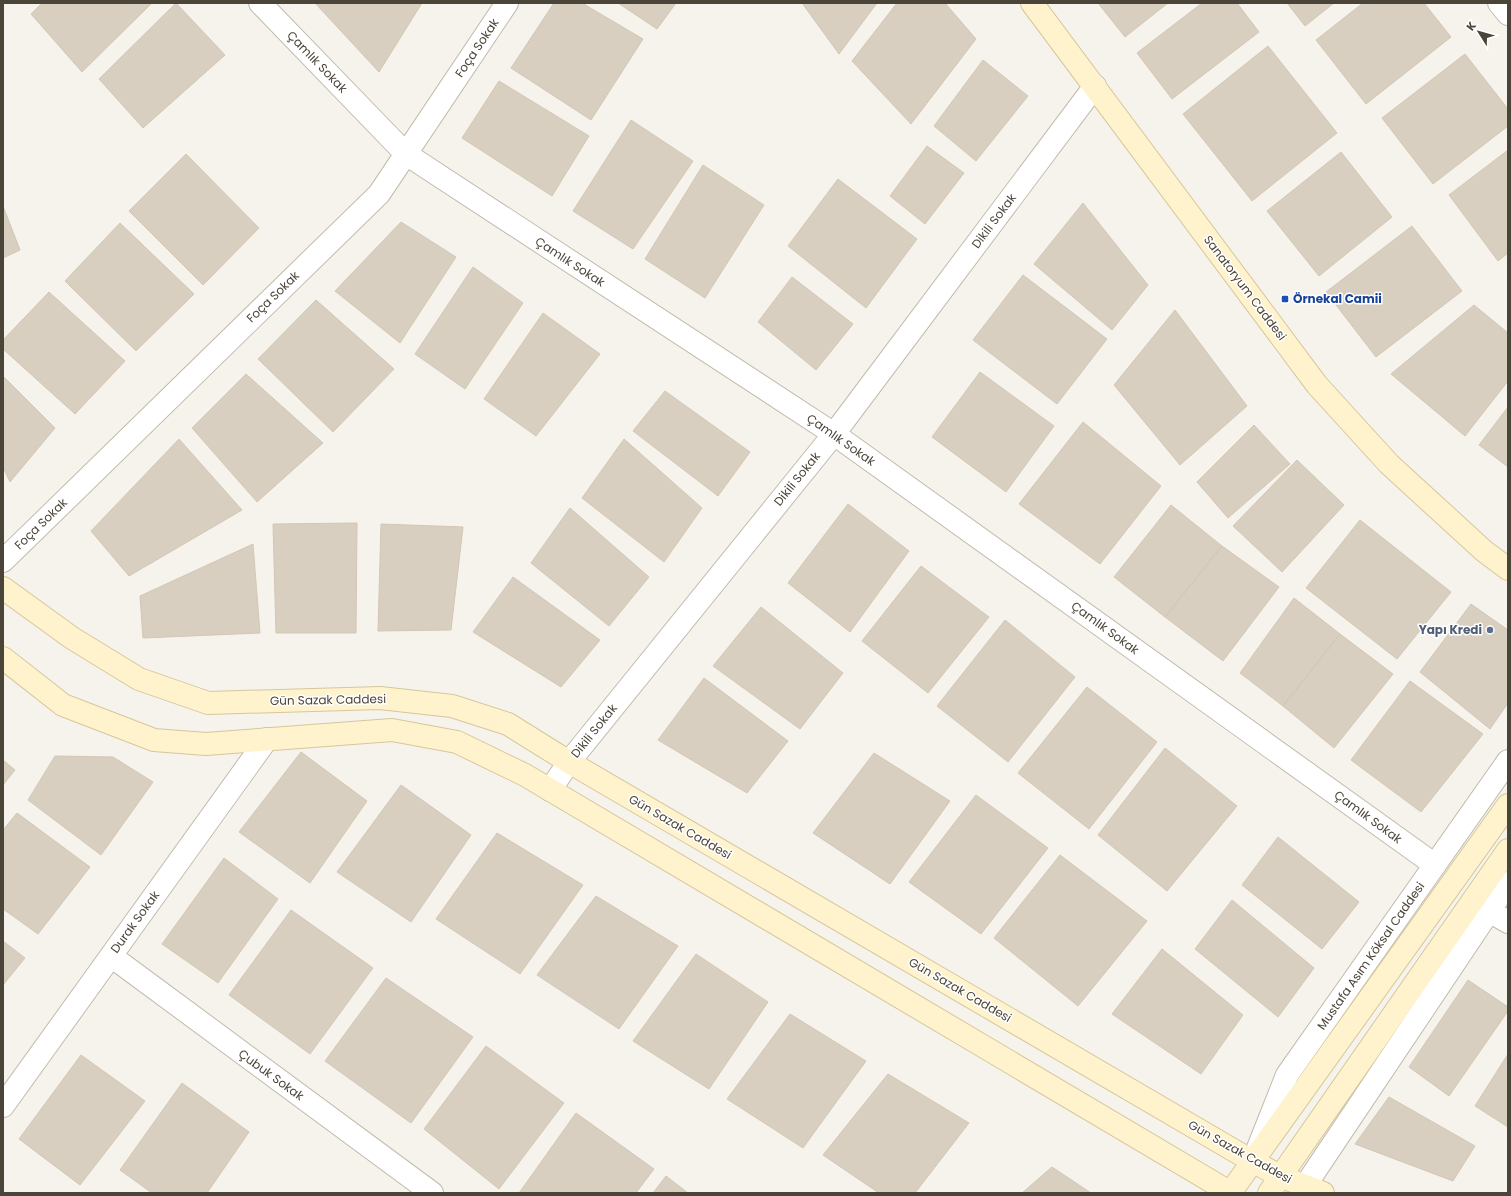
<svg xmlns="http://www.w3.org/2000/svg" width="1511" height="1196" font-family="Poppins,sans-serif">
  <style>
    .building { fill: #d8cfc1; stroke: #d3c7b4 }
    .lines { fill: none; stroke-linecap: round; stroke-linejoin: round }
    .minor-casing { stroke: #c2bbae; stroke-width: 24 }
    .secondary-casing { stroke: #d6c79b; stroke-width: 24 }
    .minor { stroke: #fff; stroke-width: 22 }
    .secondary { stroke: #fff3cd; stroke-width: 22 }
    .transit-dot { fill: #1a4fb4; stroke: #fff; stroke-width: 1.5 }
    .service-dot { fill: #5c6f8a; stroke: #fff; stroke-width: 1.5 }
    .labels { text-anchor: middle; stroke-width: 3; stroke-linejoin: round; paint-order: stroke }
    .street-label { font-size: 12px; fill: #4b4439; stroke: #fff }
    .transit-label { font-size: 12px; font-weight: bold; fill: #164399; stroke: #fff; text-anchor: start }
    .service-label { font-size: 12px; font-weight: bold; fill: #4e5e75; stroke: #fff; text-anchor: end }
  </style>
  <rect width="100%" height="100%" fill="#f6f3ec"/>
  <path class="building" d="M42 3H152L82 72 31 14Z
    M176 3 225 55 143 128 99 79Z
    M315 3H422L379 72Z
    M554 3H582L643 39 591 120 511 68Z
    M618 3H676L657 29Z
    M802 3H877L839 54Z
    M897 3H945L976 39 911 124 852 61Z
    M1098 3H1168L1125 37Z
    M1202 3H1237L1259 32 1172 99 1137 53Z
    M1287 3H1334L1305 26Z
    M1363 3H1424L1451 37 1366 104 1316 40Z
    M1268 46 1337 133 1252 201 1183 114Z
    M1465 54 1508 109V126L1433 184 1382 118Z
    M983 60 1028 96 976 161 934 126Z
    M499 81 589 136 552 196 462 138Z
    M631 120 693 161 633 249 573 211Z
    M927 146 964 173 925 224 890 196Z
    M1508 150V253L1498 261 1449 195Z
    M1341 152 1392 217 1319 276 1267 211Z
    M186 154 259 228 203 285 129 211Z
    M703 165 764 205 705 298 645 259Z
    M838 179 917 239 866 308 788 246Z
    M1083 203 1148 285 1112 330 1034 264Z
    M3 206 20 250 3 258Z
    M401 222 456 257 400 343 335 291Z
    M120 223 194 294 136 351 65 281Z
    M1412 226 1462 291 1376 357 1326 292Z
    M473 267 523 303 465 389 415 354Z
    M1023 275 1107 339 1057 404 973 340Z
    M792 277 853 324 816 370 758 322Z
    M49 292 125 361 75 414 3 349V340Z
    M316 300 394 369 333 432 258 359Z
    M1474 305 1508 333V381L1465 436 1391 374Z
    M1175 310 1247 406 1180 465 1114 385Z
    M543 313 600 354 536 436 484 399Z
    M980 372 1054 426 1006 492 932 437Z
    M246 374 323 443 257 502 192 428Z
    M3 376 55 428 10 482 3 467Z
    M665 391 750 452 718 496 633 431Z
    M1508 407V467L1479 445Z
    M1083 422 1161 486 1100 564 1019 504Z
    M1254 425 1290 464 1228 518 1197 482Z
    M179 439 242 510 129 576 91 531Z
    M624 439 702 508 664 562 582 498Z
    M1297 460 1344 505 1282 572 1233 526Z
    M848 504 909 551 850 632 788 583Z
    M1171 505 1222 546 1165 617 1114 577Z
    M570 508 649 577 609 626 531 563Z
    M1360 520 1451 592 1397 659 1306 588Z
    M357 523 356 633H276L273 524Z
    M381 524 463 527 451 630 378 631Z
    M253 544 260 633 143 638 140 596Z
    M1222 546 1279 587 1223 661 1165 617Z
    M921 566 989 617 928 693 862 641Z
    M513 577 600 640 561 687 473 632Z
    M1294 598 1340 634 1283 706 1240 673Z
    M1471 604 1508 630V703L1490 729 1420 672Z
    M761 607 843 673 800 729 713 666Z
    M1005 620 1075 677 1008 762 937 706Z
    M1340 634 1393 674 1334 748 1283 706Z
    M704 678 788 741 747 793 658 740Z
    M1410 681 1483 734 1421 812 1351 760Z
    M1087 687 1157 742 1089 829 1018 773Z
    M1165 748 1237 806 1167 891 1098 835Z
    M301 752 367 801 310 883 239 832Z
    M874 753 950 801 890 884 813 833Z
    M55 756 113 757 153 782 101 855 28 800Z
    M3 760 15 770 3 785Z
    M401 785 471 835 411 922 337 872Z
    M976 795 1048 848 981 934 909 882Z
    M17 813 90 867 38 934 3 909V830Z
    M497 833 583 885 520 974 436 919Z
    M1278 837 1359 902 1322 949 1242 885Z
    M1060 855 1147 921 1078 1006 994 938Z
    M224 858 278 899 218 983 162 944Z
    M596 896 678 946 619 1029 537 975Z
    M1232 900 1314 968 1278 1017 1195 949Z
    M291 910 373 968 310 1054 229 995Z
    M3 941 25 958 3 985Z
    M1162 949 1243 1015 1201 1074 1112 1014Z
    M696 954 768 1002 709 1089 633 1041Z
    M386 978 473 1037 411 1123 325 1061Z
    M1468 980 1508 1007V1011L1449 1096 1409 1067Z
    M790 1014 866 1061 803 1148 727 1099Z
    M486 1046 564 1103 499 1189 424 1129Z
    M1508 1054V1127L1475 1106Z
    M81 1055 145 1101 80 1185 19 1139Z
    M888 1074 969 1123 915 1193H879L823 1155Z
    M182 1083 249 1132 207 1193H152L120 1170Z
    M1389 1097 1475 1146 1453 1181 1355 1144Z
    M576 1113 654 1169 636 1193H519Z
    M1052 1167 1091 1193H1022Z
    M666 1176 688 1193H653Z"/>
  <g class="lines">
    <defs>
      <path id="minor" d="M260 3 406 154 834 434 1435 865
        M1499 3 1508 14
        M3 561 379 194 507 3
        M550 790 569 762 834 434 1095 86
        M1489 911 1508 922
        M111 956 432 1193
        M3 1106 267 739
        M1258 1148 1287 1075 1508 761
        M1305 1186 1508 883"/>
      <path id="secondary" d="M1032 3 1317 385 1389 464 1484 551 1508 569
        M3 588 72 638 139 679 208 703 380 698 452 706 508 724 569 762 1252 1161 1280 1176 1323 1193
        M3 658 63 705 154 740 206 744 392 730 457 742 525 775 1231 1193
        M1230 1193 1508 805
        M1269 1193 1508 850"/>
    </defs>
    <use href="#minor" class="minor-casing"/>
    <use href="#secondary" class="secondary-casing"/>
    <use href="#minor" class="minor"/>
    <use href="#secondary" class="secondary"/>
  </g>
  <rect class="transit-dot" x="1281" y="295" width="8" height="8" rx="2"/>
  <circle class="service-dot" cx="1490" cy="630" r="4"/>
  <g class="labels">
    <g class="street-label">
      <text transform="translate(477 48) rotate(-56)" y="4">Foça Sokak</text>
      <text transform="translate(317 62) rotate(46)" y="4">Çamlık Sokak</text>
      <text transform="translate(994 221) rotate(-53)" y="4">Dikili Sokak</text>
      <text transform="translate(570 262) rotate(33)" y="4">Çamlık Sokak</text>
      <text transform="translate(1245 288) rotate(53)" y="4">Sanatoryum Caddesi</text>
      <text transform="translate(273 297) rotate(-44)" y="4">Foça Sokak</text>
      <text transform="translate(841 440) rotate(35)" y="4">Çamlık Sokak</text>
      <text transform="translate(797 479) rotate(-51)" y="4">Dikili Sokak</text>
      <text transform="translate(41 524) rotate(-44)" y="4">Foça Sokak</text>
      <text transform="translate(1105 628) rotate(36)" y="4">Çamlık Sokak</text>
      <text transform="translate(328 700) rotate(-1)" y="4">Gün Sazak Caddesi</text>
      <text transform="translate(594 731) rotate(-51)" y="4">Dikili Sokak</text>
      <text transform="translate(1368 817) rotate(36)" y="4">Çamlık Sokak</text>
      <text transform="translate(680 827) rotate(30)" y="4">Gün Sazak Caddesi</text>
      <text transform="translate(135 922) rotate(-54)" y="4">Durak Sokak</text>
      <text transform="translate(1371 956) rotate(-55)" y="4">Mustafa Asım Köksal Caddesi</text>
      <text transform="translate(960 990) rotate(30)" y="4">Gün Sazak Caddesi</text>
      <text transform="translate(271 1075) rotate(36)" y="4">Çubuk Sokak</text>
      <text transform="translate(1240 1152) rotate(29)" y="4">Gün Sazak Caddesi</text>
    </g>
    <g class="transit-label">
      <text x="1293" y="303">Örnekal Camii</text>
    </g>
    <g class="service-label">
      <text x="1482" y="634">Yapı Kredi</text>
    </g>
  </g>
  <rect width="1511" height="1196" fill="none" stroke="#4b4439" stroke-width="8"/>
  <g transform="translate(1479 32) rotate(307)" stroke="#ffffff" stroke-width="3" paint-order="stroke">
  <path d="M0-3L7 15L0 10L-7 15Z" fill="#4b4439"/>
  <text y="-6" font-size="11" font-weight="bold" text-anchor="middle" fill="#4b4439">K</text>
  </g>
</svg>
